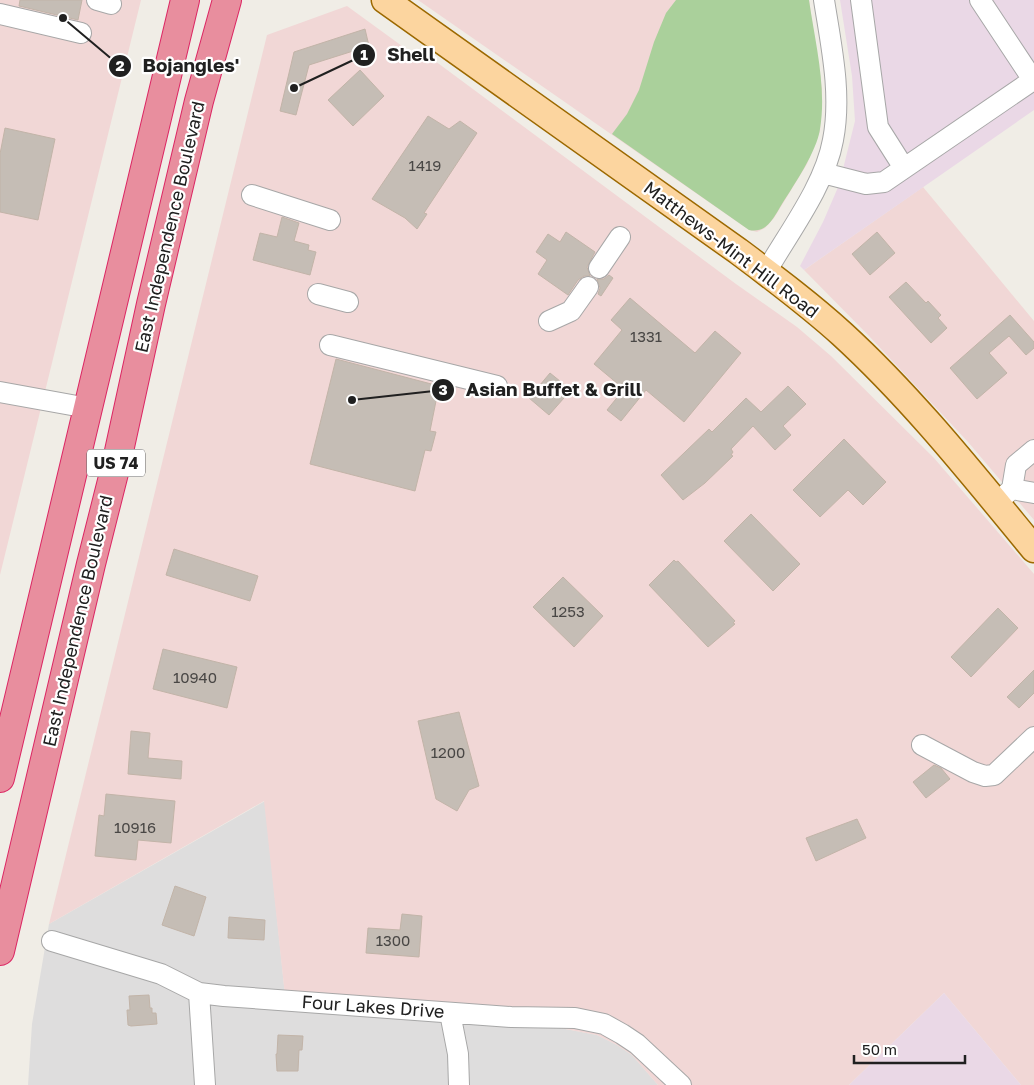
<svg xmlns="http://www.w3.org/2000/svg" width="1034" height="1085" font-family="'Golos Text',sans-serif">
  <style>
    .residential { fill: #dedddd }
    .commercial { fill: #f1d7d6 }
    .industrial { fill: #ead8e6 }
    .forest { fill: #aad09b }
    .building { fill: #c5bdb5; stroke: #c2b4a8 }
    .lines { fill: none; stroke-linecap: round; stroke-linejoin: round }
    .minor-casing { stroke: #a7a7a7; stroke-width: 22 }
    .major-casing { stroke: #9c6900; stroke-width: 29 }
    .highway-casing { stroke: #dc2663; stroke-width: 30 }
    .minor { stroke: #fff; stroke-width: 20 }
    .major { stroke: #fcd59f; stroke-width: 26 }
    .highway { stroke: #e88e9e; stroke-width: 28 }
    .labels { text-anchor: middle; stroke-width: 4.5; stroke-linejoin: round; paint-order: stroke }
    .number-label { font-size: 15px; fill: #494745 }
    .shield { fill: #fff; stroke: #636363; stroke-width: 1 }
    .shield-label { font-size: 16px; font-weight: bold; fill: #202020 }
    .street-label { font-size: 18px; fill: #202020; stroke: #fff }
    .leader { fill: none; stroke: #202020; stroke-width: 2 }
    .callout-dot { fill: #202020; stroke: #fff; stroke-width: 2 }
    .mark-label { font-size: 15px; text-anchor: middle; font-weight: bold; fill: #fff }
    .callout-label { font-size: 19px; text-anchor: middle; font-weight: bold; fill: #202020; stroke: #fff; stroke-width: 4.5; stroke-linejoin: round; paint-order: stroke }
  </style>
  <rect width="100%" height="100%" fill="#f0ede6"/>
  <path class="residential" d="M265 801 286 1005 555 1027 597 1035 617 1045 632 1055 658 1085H28L32 1024 49 924Z"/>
  <path class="commercial" d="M0 0H141L0 575Z
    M418 0H809L822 89 820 131 807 164 774 218 765 228 757 232 749 230Z
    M347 6 424 62 431 58 736 284 797 327 831 356 934 458 1034 574V1085H1021L944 993 849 1085H658L632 1055 617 1045 597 1035 555 1027 286 1005 264 801 49 924 267 35Z
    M923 187 1034 321V520L968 442 869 336 804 270Z"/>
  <path class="industrial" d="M840 0H1034V110L804 270 800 266 823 222 839 185 855 121 852 76Z
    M944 993 1021 1085H849Z"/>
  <path class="forest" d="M676 0H809C815 42 827 87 820 129 817 151 794 185 782 204 774 217 767 234 749 230L612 134 627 114 639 90 654 42 666 13Z"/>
  <path class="building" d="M20 0H82L78 20 19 6Z
    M365 29 369 46 309 65 296 115 280 111 294 52Z
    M360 70 384 96 353 126 328 100Z
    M428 116 449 129 460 121 477 133 424 213 427 214 417 229 405 218 372 199Z
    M5 128 55 139 38 220 0 212V154Z
    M282 217 299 223 294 241 309 245 308 250 316 252 310 275 253 260 260 233 277 237Z
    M566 232 595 252 587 267 590 276H584L578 280 568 295 538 274 547 260 536 252 548 234 560 242Z
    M877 232 895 253 870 275 852 254Z
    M609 275 613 278 601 296 598 294 600 288 597 279H604Z
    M906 282 926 303 928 301 941 315 938 318 947 328 931 343 889 297Z
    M630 298 695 353 715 331 741 353 684 422 646 390 621 421 607 410 624 389 594 364 622 330 611 320Z
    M1010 315 1034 342V348L1026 355 1009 336 989 353 1007 373 977 399 950 368Z
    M336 359 439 386 430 431 436 432 431 451 425 450 415 491 310 464Z
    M550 373 571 390 549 415 529 398Z
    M788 386 806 404 783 426 791 435 775 450 753 426 731 449 733 452 731 455 733 456 705 483 683 500 661 475 709 429 712 432 746 398 761 412Z
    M844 439 886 482 863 505 848 490 820 517 793 490Z
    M751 514 800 564 773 591 724 541Z
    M174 549 258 576 250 601 166 575Z
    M674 560 676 562 678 561 735 621 733 623 735 624 708 647 649 585Z
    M563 577 603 616 574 647 533 607Z
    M998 608 1018 628 971 677 951 657Z
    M163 649 237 667 227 708 153 689Z
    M1034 670V693L1019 708 1007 697Z
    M459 712 479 786 469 790 457 811 436 799 418 721Z
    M131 731 150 733 148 758 182 761 181 779 128 774Z
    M934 765 941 768 950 779 926 798 913 782Z
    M106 794 175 801 171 843 138 840 136 860 95 856 99 815 104 816Z
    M857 819 866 838 816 861 806 838Z
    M175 886 206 897 194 936 162 925Z
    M402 914 422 916 419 957 366 953 368 928 400 930Z
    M229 917 265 920 264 940 228 938Z
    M149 995 150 1008H152V1013H156L157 1024 131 1026 128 1025 127 1010H130L129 996Z
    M278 1035 303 1036 302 1050H299L298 1071H277L276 1054H277Z"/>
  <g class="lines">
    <defs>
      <path id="minor" d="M97 0 111 4
        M861 0 878 127 904 168
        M0 14 81 33
        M823 173 866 184 884 182 1033 80 980 0
        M252 195 330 220
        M599 268 620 237
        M766 272C789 232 825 185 833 140 842 94 831 45 824 0
        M318 294 348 302
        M549 321 571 311 588 287
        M330 345 497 386
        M0 392 88 408
        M1012 489 1034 493
        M996 503 1012 489 1016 465 1034 450
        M922 745 973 772 985 776 994 775 1034 737
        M52 941 161 974 199 993 224 996 511 1017 575 1018 604 1024 622 1034 637 1044 681 1085
        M199 993 205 1085
        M450 1013 458 1054 459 1085"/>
      <path id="major" d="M385 0 738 251C774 278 809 304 842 334 913 399 973 475 1034 549"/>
      <path id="highway" d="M0 778 185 0
        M0 951 91 564 116 465 151 304 199 101 227 0"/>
    </defs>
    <use href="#minor" class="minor-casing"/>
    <use href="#major" class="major-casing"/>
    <use href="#highway" class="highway-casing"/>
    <use href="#minor" class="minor"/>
    <use href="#major" class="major"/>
    <use href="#highway" class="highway"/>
  </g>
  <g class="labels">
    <g class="number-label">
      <text x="425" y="171">1419</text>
      <text x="646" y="342">1331</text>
      <text x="568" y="617">1253</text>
      <text x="195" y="683">10940</text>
      <text x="448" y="758">1200</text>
      <text x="135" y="833">10916</text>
      <text x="393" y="946">1300</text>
    </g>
    <rect class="shield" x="87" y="449.5" width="58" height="27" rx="4"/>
    <g class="shield-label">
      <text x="116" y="469">US 74</text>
    </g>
    <g class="street-label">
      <text transform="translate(170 227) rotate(-77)" y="6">East Independence Boulevard</text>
      <text transform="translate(731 250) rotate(37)" y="6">Matthews-Mint Hill Road</text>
      <text transform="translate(78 621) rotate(-77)" y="6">East Independence Boulevard</text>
      <text transform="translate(373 1007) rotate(4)" y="6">Four Lakes Drive</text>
    </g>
  </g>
  <path class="leader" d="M294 88L364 55M63 18L120 66M352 400L443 390"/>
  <g class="callout-dot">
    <circle cx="294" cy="88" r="5"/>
    <circle cx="63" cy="18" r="5"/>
    <circle cx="352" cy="400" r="5"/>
    <circle cx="364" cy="55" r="12"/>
    <circle cx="120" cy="66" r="12"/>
    <circle cx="443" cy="390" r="12"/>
  </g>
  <g class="mark-label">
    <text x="364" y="60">1</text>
    <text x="120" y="71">2</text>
    <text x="443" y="395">3</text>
  </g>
  <g class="callout-label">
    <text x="411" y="61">Shell</text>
    <text x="191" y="72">Bojangles'</text>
    <text x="554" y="396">Asian Buffet &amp; Grill</text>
  </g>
  <path d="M854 1055v8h111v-8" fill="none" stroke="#202020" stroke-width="2.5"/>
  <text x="862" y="1055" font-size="15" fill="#202020" stroke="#ffffff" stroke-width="4" paint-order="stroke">50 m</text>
</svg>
